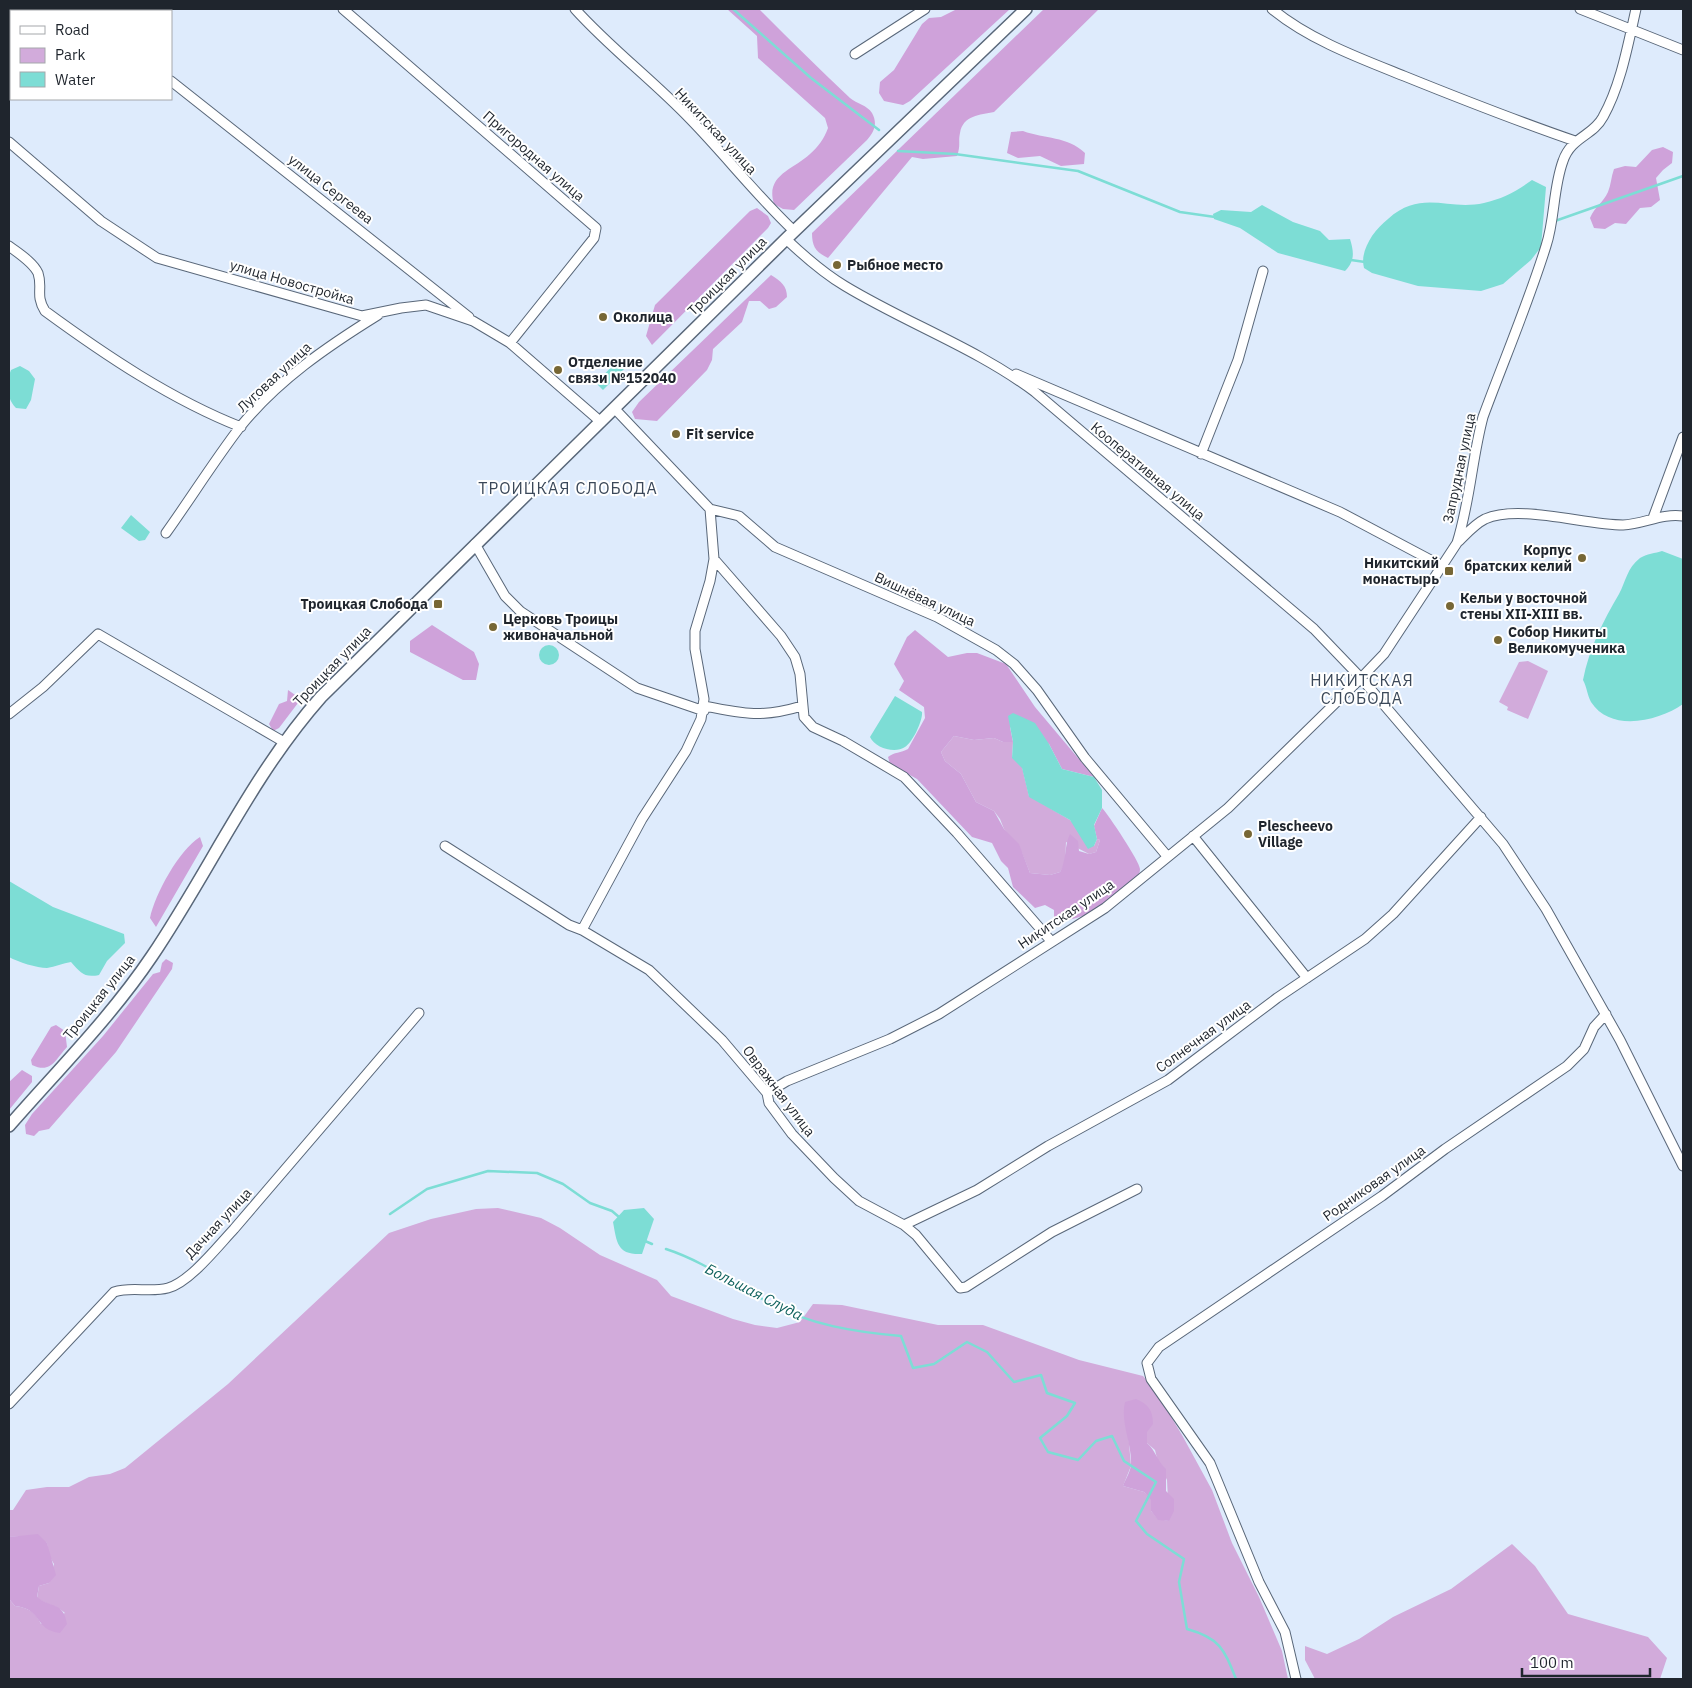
<svg xmlns="http://www.w3.org/2000/svg" width="1692" height="1688" font-family="'IBM Plex Sans',sans-serif">
  <style>
    .green { fill: #d2abdb; fill-rule: evenodd }
    .forest { fill: #cfa2da }
    .water { fill: #7dddd5 }
    .lines { fill: none; stroke-linecap: round; stroke-linejoin: round }
    .stream { stroke: #7dddd5; stroke-width: 2.5 }
    .minor-casing { stroke: #596779; stroke-width: 11 }
    .major-casing { stroke: #596779; stroke-width: 14 }
    .minor { stroke: #fff; stroke-width: 9 }
    .major { stroke: #fff; stroke-width: 11 }
    .poi-dot { fill: #776735; stroke: #fff; stroke-width: 2 }
    .labels { text-anchor: middle; stroke-width: 4; stroke-linejoin: round; paint-order: stroke }
    .street-label { font-size: 14px; fill: #1f252d; stroke: #fff }
    .poi-label { font-size: 14px; font-weight: bold; fill: #1f252d; stroke: #fff; text-anchor: start }
    .water-label { font-size: 15px; font-style: italic; fill: #10625e; stroke: #fff }
    .quarter-label { font-size: 16px; letter-spacing: 1px; fill: #3b4859; stroke: #fff }
  </style>
  <rect width="100%" height="100%" fill="#deebfc"/>
  <path class="green" d="M1528 661 1548 671 1528 719 1507 710 1508 707 1499 702 1519 662Z
    M954 736 974 740 994 738 1003 742H1013L1012 757 1022 767 1029 796 1070 820 1094 846 1097 839 1100 840 1096 852 1089 854 1066 842 1065 863 1060 872 1050 875 1030 873 1022 853 1004 829 1000 819 994 811 976 802 961 774 945 761 941 752Z
    M498 1208 541 1218 560 1228 600 1255 657 1280 671 1296 733 1319 755 1325 777 1328 800 1322 813 1304 842 1305 938 1325H983L1079 1360 1143 1376 1155 1390 1182 1435 1212 1490 1232 1543 1259 1597 1282 1651 1288 1679H9V1599L15 1606C29 1608 35 1612 41 1624L65 1613C56 1605 47 1605 37 1598L39 1586 49 1583 54 1564 48 1554 47 1543 27 1536 9 1537V1510H13L26 1490 47 1487H69L89 1477 110 1474 125 1468 228 1384 389 1233 431 1219 476 1209ZM1128 1432H1147V1443L1155 1450 1158 1462 1167 1480 1169 1521 1158 1519 1151 1511 1152 1500 1144 1492 1123 1486 1131 1466Z
    M1512 1544 1535 1566 1568 1614 1648 1637 1667 1658 1660 1679H1315L1305 1660V1646L1327 1654 1359 1639 1393 1617 1451 1589Z"/>
  <path class="forest" d="M727 9H759C789 39 819 69 850 98 857 104 867 105 872 113 878 124 874 132 867 140L794 210 783 209 774 204C765 175 793 170 810 154 818 147 824 139 828 128L825 118 758 58 757 36Z
    M957 9H1010L910 101 903 105 884 101 879 93 880 82 894 70 922 24 929 18 941 17Z
    M1044 9H1099L994 112C980 115 963 115 960 133 958 142 961 145 957 156L923 159 912 157 828 258C816 252 812 247 812 233Z
    M1023 131C1045 139 1067 136 1085 153L1084 164 1061 166 1040 156 1018 158 1007 153 1011 132Z
    M1663 147 1673 152 1672 163 1663 170 1656 178 1660 200 1651 207 1640 208 1626 224 1615 223 1605 229 1594 228 1590 218C1595 206 1603 203 1608 192 1611 185 1611 177 1614 169L1625 166 1636 167 1652 150Z
    M757 208 768 216 771 223 768 228 652 345 646 336 655 305 750 211Z
    M771 275C781 281 787 286 787 297L776 307 769 309 760 301H749L742 322 713 349 712 360 707 370 657 421 635 419 632 412 639 402Z
    M432 625 474 652 479 664 476 680H463L410 652V641Z
    M915 630 948 657 967 653H977L1006 664 1035 707 1094 777 1062 769 1049 744 1010 727 1013 742H1003L994 738 974 740 954 736 941 752 945 761 961 774 976 802 994 811 1004 829 1019 844 1030 873 1050 875 1060 872C1067 859 1064 846 1070 834L1078 841 1079 851 1089 854 1096 852 1100 840 1097 839 1094 826 1102 808C1108 814 1140 862 1140 869 1140 872 1139 874 1138 877 1114 894 1086 926 1054 919V910L1045 905 1035 908 1013 887 1008 868 1001 861 992 843 972 837 917 779 890 764 888 757C894 752 901 753 908 749L925 718 924 707 899 690 904 681 894 664 907 637Z
    M288 690 301 699 279 728 273 731 269 724 279 704 287 701Z
    M200 837 203 846 156 927 150 918C155 894 179 850 200 837Z
    M166 959 173 963 172 969 116 1052 49 1129 39 1131 34 1136 26 1134 25 1125 32 1114 103 1036 153 974 160 972 162 963Z
    M56 1025 65 1031 67 1047C55 1060 51 1074 32 1065L31 1060 51 1027Z
    M22 1070 32 1076V1082L9 1110V1082Z
    M1136 1399C1148 1404 1153 1410 1153 1424L1147 1432V1443C1156 1451 1157 1461 1166 1469V1491L1174 1499V1511L1169 1521 1158 1520 1151 1511V1500L1144 1492 1123 1486C1125 1480 1131 1471 1131 1464 1132 1444 1120 1422 1125 1402Z
    M38 1534 47 1543 56 1575 49 1583 39 1586 37 1597C52 1609 63 1601 67 1624L60 1633C34 1630 43 1609 15 1606L9 1599V1537Z"/>
  <path class="water" d="M1532 180 1546 187 1541 247 1531 260 1503 284 1481 291 1418 286 1372 273 1364 268C1361 256 1366 246 1372 236 1377 229 1382 224 1388 219 1422 189 1447 211 1484 203 1502 199 1517 191 1532 180Z
    M1262 205 1293 222 1320 231 1329 240 1350 239C1354 252 1355 261 1345 271L1278 253 1240 228 1214 219 1213 214 1221 210 1251 212Z
    M617 361 624 369 603 390 596 383Z
    M20 366 29 371 35 379 31 400 26 409 16 408C6 398 6 382 11 370Z
    M131 515 150 532 145 540 139 541 121 528Z
    M1662 551 1683 559V704C1659 721 1611 733 1591 702 1587 695 1587 687 1583 680 1589 649 1603 621 1619 594 1626 581 1627 568 1640 558 1646 554 1656 553 1662 551Z
    M539 655a10 10 0 1 1 20 0a10 10 0 1 1-20 0Z
    M895 696 922 712C923 720 913 742 905 747 895 754 875 748 870 737Z
    M1013 713 1035 723 1049 744 1062 769 1094 777 1102 790V808L1094 825 1097 839 1094 846 1088 849 1070 820 1029 797 1022 768 1012 758 1013 742 1008 716Z
    M9 881 53 907 124 934 125 943 107 961 99 975C84 978 81 973 71 962 63 963 55 967 47 968 37 968 18 962 9 957Z
    M644 1208 654 1219 642 1254C617 1255 617 1243 613 1222L624 1210Z"/>
  <g class="lines">
    <path class="stream" d="M733 9 811 78 879 130
      M898 151 955 154 1078 171 1180 212 1215 217
      M1555 221 1683 176
      M1351 260 1365 262
      M390 1214 427 1189 488 1171 537 1173 563 1184 590 1203 612 1211 619 1217
      M645 1241 652 1244
      M666 1249C703 1261 734 1284 768 1302 809 1325 855 1332 901 1336L913 1368 934 1364 967 1342 987 1352 1014 1382 1041 1375 1047 1393 1075 1403 1067 1416 1040 1438 1048 1452 1078 1460 1096 1441 1112 1436 1124 1461 1156 1482 1136 1521 1147 1534 1184 1559 1179 1582 1187 1629C1220 1638 1224 1649 1236 1679"/>
    <defs>
      <path id="minor" d="M79 9 82 11
        M343 9 596 228 594 238 510 343
        M575 9C611 49 654 81 691 120 726 156 757 196 794 231
        M1272 9C1310 40 1359 58 1404 76 1461 99 1517 121 1575 141
        M1580 9 1683 50
        M855 54 925 9
        M171 81 469 317
        M9 142 101 221 157 258 362 316 401 308 426 305 473 321 510 343 601 422
        M786 239C805 257 823 273 845 286 908 324 976 348 1035 392L1314 629 1361 678 1503 844 1546 909 1620 1040 1683 1166
        M9 246C18 253 33 262 38 273 43 288 35 295 45 311 105 355 172 400 241 427
        M1016 374 1340 512 1442 566
        M1201 454 1238 360 1263 271
        M710 509 739 516 775 547 937 617 996 650 1014 664 1037 690 1085 758 1167 856
        M1653 518 1683 437
        M166 533C191 498 214 461 240 427 278 380 328 346 378 315
        M1459 541C1467 533 1475 524 1485 519 1520 504 1585 525 1623 525 1644 524 1662 513 1683 516
        M475 544 505 596 520 611 637 688 704 711
        M714 559 781 636 795 657 800 674 804 717 813 727 843 741 904 777 957 833 1051 941
        M704 706C744 714 762 718 802 706
        M9 714 43 687 98 634 284 742
        M1193 836 1307 978
        M445 846 569 925 582 930 649 970 722 1040 767 1093 769 1103 792 1134 834 1178 859 1201 904 1225 916 1235 960 1288 966 1287 1052 1232 1137 1189
        M582 930 642 819 686 751 701 719 704 699 695 649V631L710 581 714 559 710 509 614 408
        M767 1093 787 1081 890 1039 939 1014 1105 908 1228 808 1361 678 1384 654 1457 543C1470 502 1472 458 1483 417 1504 360 1528 304 1546 246 1555 219 1553 188 1563 161 1571 137 1593 136 1603 117 1621 85 1628 44 1636 9
        M904 1225 977 1190 1048 1146 1168 1080 1277 998 1365 939 1393 914 1481 817
        M9 1404 114 1292C132 1286 149 1293 168 1288 190 1282 218 1246 234 1229L419 1013
        M1296 1679 1285 1632 1259 1582 1210 1463 1151 1379 1147 1363 1159 1347 1382 1196 1445 1149 1567 1066 1584 1049 1594 1027 1606 1014"/>
      <path id="major" d="M9 1126C57 1071 111 1017 152 956 210 870 252 775 321 697L786 239 1026 9"/>
    </defs>
    <use href="#minor" class="minor-casing"/>
    <use href="#major" class="major-casing"/>
    <use href="#minor" class="minor"/>
    <use href="#major" class="major"/>
  </g>
  <g class="poi-dot">
    <circle cx="837" cy="265" r="5"/>
    <circle cx="603" cy="317" r="5"/>
    <circle cx="558" cy="370" r="5"/>
    <circle cx="676" cy="434" r="5"/>
    <circle cx="1582" cy="558" r="5"/>
    <rect x="1444" y="566" width="10" height="10" rx="2.5"/>
    <rect x="433" y="599" width="10" height="10" rx="2.5"/>
    <circle cx="1450" cy="606" r="5"/>
    <circle cx="493" cy="627" r="5"/>
    <circle cx="1498" cy="640" r="5"/>
    <circle cx="1248" cy="834" r="5"/>
  </g>
  <g class="labels">
    <g class="street-label">
      <text transform="translate(716 131) rotate(47)" y="5">Никитская улица</text>
      <text transform="translate(534 156) rotate(41)" y="5">Пригородная улица</text>
      <text transform="translate(331 189) rotate(38)" y="5">улица Сергеева</text>
      <text transform="translate(727 276) rotate(-45)" y="5">Троицкая улица</text>
      <text transform="translate(292 282) rotate(16)" y="5">улица Новостройка</text>
      <text transform="translate(274 377) rotate(-43)" y="5">Луговая улица</text>
      <text transform="translate(1459 468) rotate(-78)" y="5">Запрудная улица</text>
      <text transform="translate(1148 471) rotate(40)" y="5">Кооперативная улица</text>
      <text transform="translate(925 599) rotate(25)" y="5">Вишнёвая улица</text>
      <text transform="translate(332 666) rotate(-46)" y="5">Троицкая улица</text>
      <text transform="translate(1066 914) rotate(-34)" y="5">Никитская улица</text>
      <text transform="translate(99 997) rotate(-51)" y="5">Троицкая улица</text>
      <text transform="translate(1203 1036) rotate(-36)" y="5">Солнечная улица</text>
      <text transform="translate(779 1091) rotate(53)" y="5">Овражная улица</text>
      <text transform="translate(1374 1183) rotate(-35)" y="5">Родниковая улица</text>
      <text transform="translate(218 1223) rotate(-47)" y="5">Дачная улица</text>
    </g>
    <g class="poi-label">
      <text x="847" y="270">Рыбное место</text>
      <text x="613" y="322">Околица</text>
      <text x="568" y="367">Отделение<tspan x="568" dy="16">связи №152040</tspan></text>
      <text x="686" y="439">Fit service</text>
      <text x="1572" y="555" text-anchor="end">Корпус<tspan x="1572" dy="16">братских келий</tspan></text>
      <text x="1439" y="568" text-anchor="end">Никитский<tspan x="1439" dy="16">монастырь</tspan></text>
      <text x="1460" y="603">Кельи у восточной<tspan x="1460" dy="16">стены XII-XIII вв.</tspan></text>
      <text x="428" y="609" text-anchor="end">Троицкая Слобода</text>
      <text x="503" y="624">Церковь Троицы<tspan x="503" dy="16">живоначальной</tspan></text>
      <text x="1508" y="637">Собор Никиты<tspan x="1508" dy="16">Великомученика</tspan></text>
      <text x="1258" y="831">Plescheevo<tspan x="1258" dy="16">Village</tspan></text>
    </g>
    <g class="water-label">
      <text transform="translate(754 1292) rotate(27)" y="5">Большая Слуда</text>
    </g>
    <g class="quarter-label">
      <text x="568" y="494">ТРОИЦКАЯ СЛОБОДА</text>
      <text x="1362" y="686">НИКИТСКАЯ<tspan x="1362" dy="18">СЛОБОДА</tspan></text>
    </g>
  </g>
  <rect width="1692" height="1688" fill="none" stroke="#1f252d" stroke-width="20"/>
  <rect x="10" y="10" width="162" height="90" fill="#ffffff" stroke="#a5a8ab"/>
  <rect x="20" y="26" width="25" height="8" fill="#ffffff" stroke="#a5a8ab"/>
  <text x="55" y="35" font-size="15" fill="#1f252d">Road</text>
  <rect x="20" y="48" width="25" height="15" fill="#d2abdb" stroke="#a5a8ab"/>
  <text x="55" y="60" font-size="15" fill="#1f252d">Park</text>
  <rect x="20" y="72" width="25" height="15" fill="#7dddd5" stroke="#a5a8ab"/>
  <text x="55" y="85" font-size="15" fill="#1f252d">Water</text>
  <path d="M1522 1668v8h128v-8" fill="none" stroke="#1f252d" stroke-width="2.5"/>
  <text x="1530" y="1668" font-size="15" fill="#1f252d" stroke="#ffffff" stroke-width="4" paint-order="stroke">100 m</text>
</svg>
